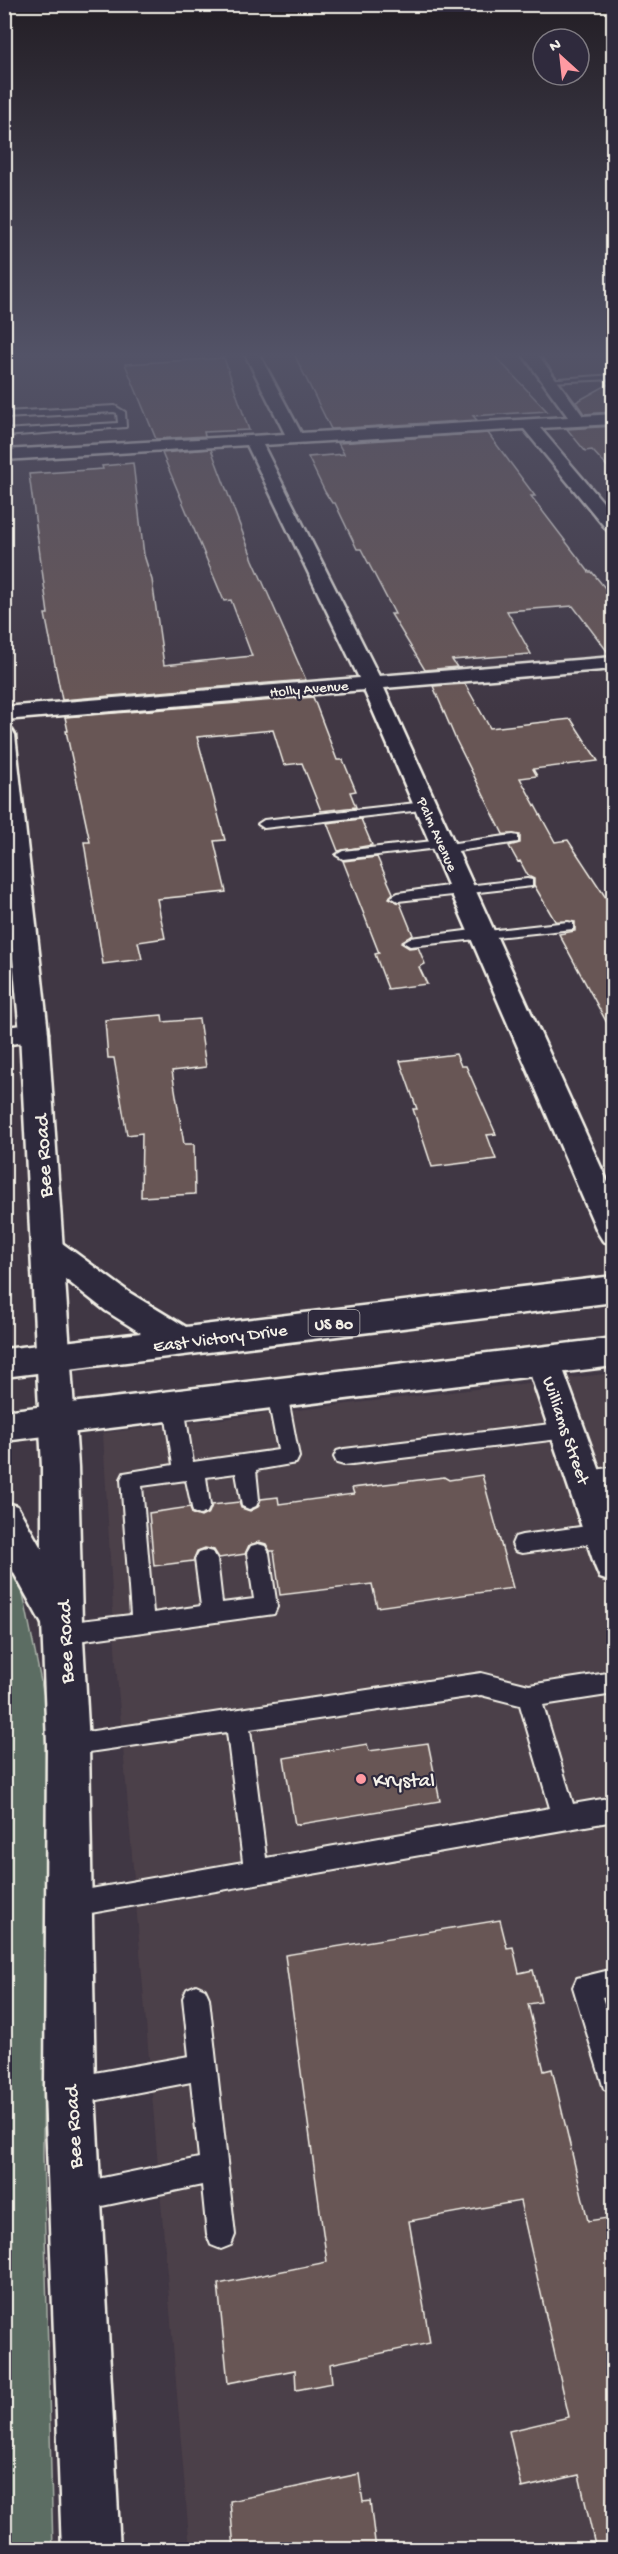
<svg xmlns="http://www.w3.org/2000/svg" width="618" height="2554" font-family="'Gochi Hand',sans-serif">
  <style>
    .built { fill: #4c4049 }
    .green { fill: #5c6d64; stroke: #a8afa6; stroke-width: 1.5 }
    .building { fill: #685655; stroke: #f4f1e8; stroke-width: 1.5 }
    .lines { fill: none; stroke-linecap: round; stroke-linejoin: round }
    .lane-casing { stroke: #f4f1e8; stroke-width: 4 }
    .street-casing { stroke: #f4f1e8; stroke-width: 5 }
    .secondary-casing { stroke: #f4f1e8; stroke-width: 5 }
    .primary-casing { stroke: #f4f1e8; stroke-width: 5 }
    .lane { fill: #2f2a3d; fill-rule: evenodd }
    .street { fill: #2f2a3d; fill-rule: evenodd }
    .secondary { fill: #2f2a3d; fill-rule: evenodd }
    .primary { fill: #2f2a3d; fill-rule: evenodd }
    .poi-dot { fill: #ff9aa2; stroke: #2f2a3d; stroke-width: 2 }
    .labels { text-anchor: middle; stroke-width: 4.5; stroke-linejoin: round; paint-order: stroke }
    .far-street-label { font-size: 15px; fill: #f4f1e8; stroke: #2f2a3d }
    .shield { fill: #2f2a3d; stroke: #b9b5b5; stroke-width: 1.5 }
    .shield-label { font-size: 16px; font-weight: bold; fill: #f4f1e8 }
    .street-label { font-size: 18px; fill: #f4f1e8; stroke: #2f2a3d }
    .near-street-label { font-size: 21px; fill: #f4f1e8; stroke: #2f2a3d }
    .near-poi-label { font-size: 21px; fill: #f4f1e8; stroke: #2f2a3d; text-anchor: start }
  </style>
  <rect width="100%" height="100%" fill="#403744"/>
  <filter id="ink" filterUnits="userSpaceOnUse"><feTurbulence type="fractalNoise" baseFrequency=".0167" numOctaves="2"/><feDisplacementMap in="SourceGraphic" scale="12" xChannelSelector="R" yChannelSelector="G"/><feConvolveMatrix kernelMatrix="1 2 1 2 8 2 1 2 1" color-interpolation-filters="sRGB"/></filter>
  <g filter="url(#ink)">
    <path class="built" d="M613 1373V2549H190L116 1663 103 1433Z"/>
    <path class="green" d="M4 1535 16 1559 47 1711 43 2154 53 2550 4 2549Z"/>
    <path class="building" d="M293 352H491L547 411 473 416 477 420 331 429Z
      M224 358 249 430 204 432 205 436 156 439 125 364Z
      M614 381V412L584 414 576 402Z
      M614 426V474L592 450 585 451 567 429Z
      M488 433 535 496H531L589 572H592L614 599V655H610L573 606 507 611 531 654 452 660 457 667 425 670 391 614H395L361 549H357L335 503H332L325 492 308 457 344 454 338 443Z
      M211 449 253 560 306 680 62 700 45 614H48L29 474 103 469 102 466 133 463 144 555 152 580 164 665 252 656 231 600 224 601 162 453Z
      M465 684 490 728 571 719 598 761 533 769 537 776 520 778 555 842 568 840 614 910V1036L559 934 575 931V922L555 921 534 885V879L528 876 520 861 518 862 509 846 520 843V835L503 834 456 740 433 686Z
      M313 697 337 760H343L356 791 350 792 356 807 321 811 302 763 284 765 273 730 197 737 225 840 214 841 226 892 157 899 165 938 138 942 142 959 103 964 84 842H90L66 731H68L65 717Z
      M361 819 372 845 338 851 327 823Z
      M377 857 393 893 389 898 400 903 413 935 401 943 409 948 418 947 425 964 419 967 427 984 388 989 375 954 379 953 343 861Z
      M162 1015 163 1022 199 1019 206 1067 172 1071 184 1144H194L195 1194 141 1197 142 1133 127 1135 114 1058H108L105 1020Z
      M456 1054 461 1066H466L496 1134 487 1135 496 1159 432 1167 413 1109H417L400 1061Z
      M482 1475 513 1588 377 1607 372 1584 280 1595 274 1551H270L266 1544 259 1542 249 1545 245 1554 219 1558 214 1550 205 1548 197 1551 193 1561 154 1566 149 1513 190 1507 192 1514 201 1517 209 1513 212 1505 239 1502 241 1508 250 1511 258 1507 261 1499 278 1497 279 1504 354 1494 352 1488 444 1477 449 1480Z
      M428 1743 440 1801 295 1825 284 1758 367 1744 369 1751Z
      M500 1920 507 1948 513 1947 519 1973 533 1970 541 2002 528 2004 544 2071 552 2069 588 2221 614 2217V2550H596L579 2475 522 2488 509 2431 569 2417 520 2201 409 2221 430 2343 330 2364 332 2383 296 2390 295 2370 228 2383 218 2284 327 2262 285 1955Z
      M359 2474 363 2502 370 2501 376 2550H234L230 2501Z"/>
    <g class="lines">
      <defs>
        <path id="lane" d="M614 375V379L549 382 545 380Z
          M115 406 125 412 126 427 4 436V430L118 423 117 413 114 412 4 418V412Z
          M425 802 430 803V809L264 828 258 824 264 820Z
          M513 835 518 836V842L444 853 438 848 343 859 336 855 343 851 442 840 448 844Z
          M527 879 532 880V886L398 901 391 897 398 893 461 884 467 886Z
          M568 922 573 923V929L410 946 403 942 410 938 481 929 487 931Z
          M277 1385 284 1387 287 1393 299 1457 296 1463 256 1470 259 1500 256 1506 249 1509 242 1506 236 1473 206 1477 210 1506 207 1512 200 1515 193 1512 186 1480 142 1486 153 1613 201 1606 195 1559 199 1552 206 1550 213 1552 217 1559 222 1603 254 1599 247 1553 251 1546 258 1544 265 1546 269 1553 277 1607 274 1614 63 1643 55 1640 52 1633 55 1626 63 1623 131 1615 121 1479 124 1473 173 1465 164 1406 167 1400 174 1398 181 1400 184 1406 193 1462 278 1450 267 1393 270 1387Z
          M567 1422 574 1424 577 1430 574 1436 567 1438 344 1465 337 1463 334 1457 337 1451 344 1449Z
          M614 1467V1484L584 1488 577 1485 574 1479 577 1473Z
          M602 1524 609 1527 612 1533 609 1539 602 1542 522 1553 515 1551 512 1544 515 1537 522 1535Z
          M614 1672V1694L543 1705 573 1804 614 1797V1821L68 1917 59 1914 56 1905 59 1896 68 1893 243 1862 227 1732 68 1755 60 1752 56 1744 60 1736 481 1673 529 1685ZM481 1695 520 1705 550 1808 266 1858 250 1729Z
          M614 1969V1995L602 1997 614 2034V2092L604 2089 601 2079 573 1987 577 1978Z
          M196 1985 205 1989 209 1998 235 2235 231 2245 221 2249 211 2245 207 2235 202 2185 78 2211 68 2207 64 2197 68 2187 78 2183 199 2158 191 2082 72 2105 62 2101 58 2091 62 2081 72 2077 189 2056 183 1998 187 1989Z"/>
        <path id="street" d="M244 352H258L301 433 568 417 521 352H536L583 416 614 414V424L540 428 614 515V532L608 531 524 429 263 445 379 676 614 657V669L384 688 614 1196V1245L603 1241 598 1233 364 690 4 720V707L359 678 247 445 4 460V450L285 434Z
          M34 1024 44 1027 48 1033 44 1039 4 1045V1027Z
          M543 1347 555 1351 560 1361 614 1510V1583L600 1578 595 1566 526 1361 531 1351Z"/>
        <path id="secondary" d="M4 729 12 730 15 735 48 1033 78 1467 82 1622 89 1744 95 2092 120 2550H62L45 2092 47 1744 42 1622V1467L20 1033 4 862Z"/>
        <path id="primary" d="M47 1236 58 1240 130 1293 186 1327 614 1276V1302L4 1377V1349L141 1333 106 1311 36 1256 31 1248 36 1240Z
          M614 1338V1366L4 1441V1411Z
          M4 1502 17 1506 76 1609 82 1622 76 1635 62 1640 48 1635 4 1555Z"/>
      </defs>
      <use href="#lane" class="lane-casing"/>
      <use href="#street" class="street-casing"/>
      <use href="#secondary" class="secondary-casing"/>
      <use href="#primary" class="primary-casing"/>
      <use href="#lane" class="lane"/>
      <use href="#street" class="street"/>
      <use href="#secondary" class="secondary"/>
      <use href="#primary" class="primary"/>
    </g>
  </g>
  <linearGradient id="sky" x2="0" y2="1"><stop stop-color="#231e25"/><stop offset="0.5" stop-color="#535367"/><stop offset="1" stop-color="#535367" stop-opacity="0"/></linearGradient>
  <rect width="618" height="710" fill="url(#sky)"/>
  <circle class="poi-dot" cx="361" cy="1779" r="6"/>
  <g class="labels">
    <g class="far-street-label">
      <text transform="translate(309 688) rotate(-5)" y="5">Holly Avenue</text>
      <text transform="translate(438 834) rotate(66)" y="5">Palm Avenue</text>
    </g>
    <rect class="shield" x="308.5" y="1310" width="51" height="26" rx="4.5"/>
    <g class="shield-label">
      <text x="334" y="1329">US 80</text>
    </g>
    <g class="street-label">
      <text transform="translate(220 1337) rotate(-7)" y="6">East Victory Drive</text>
      <text transform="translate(567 1430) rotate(71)" y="6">Williams Street</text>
    </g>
    <g class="near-street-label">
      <text transform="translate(42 1156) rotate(-93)" y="7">Bee Road</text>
      <text transform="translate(64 1642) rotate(-92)" y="7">Bee Road</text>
      <text transform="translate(72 2127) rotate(-93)" y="7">Bee Road</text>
    </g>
    <g class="near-poi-label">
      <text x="373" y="1786">Krystal</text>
    </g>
  </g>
  <rect width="618" height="2554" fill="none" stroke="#2f2a3d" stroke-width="24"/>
  <rect x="12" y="12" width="594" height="2530" fill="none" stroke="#f4f1e8" stroke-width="2" filter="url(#ink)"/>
  <g transform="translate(561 57) rotate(333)"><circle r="28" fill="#2f2a3d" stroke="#7e7a81" stroke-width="1.5"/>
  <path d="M0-4.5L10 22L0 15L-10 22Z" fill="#ff9aa2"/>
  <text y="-9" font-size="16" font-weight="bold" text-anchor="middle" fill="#f4f1e8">N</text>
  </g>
</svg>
